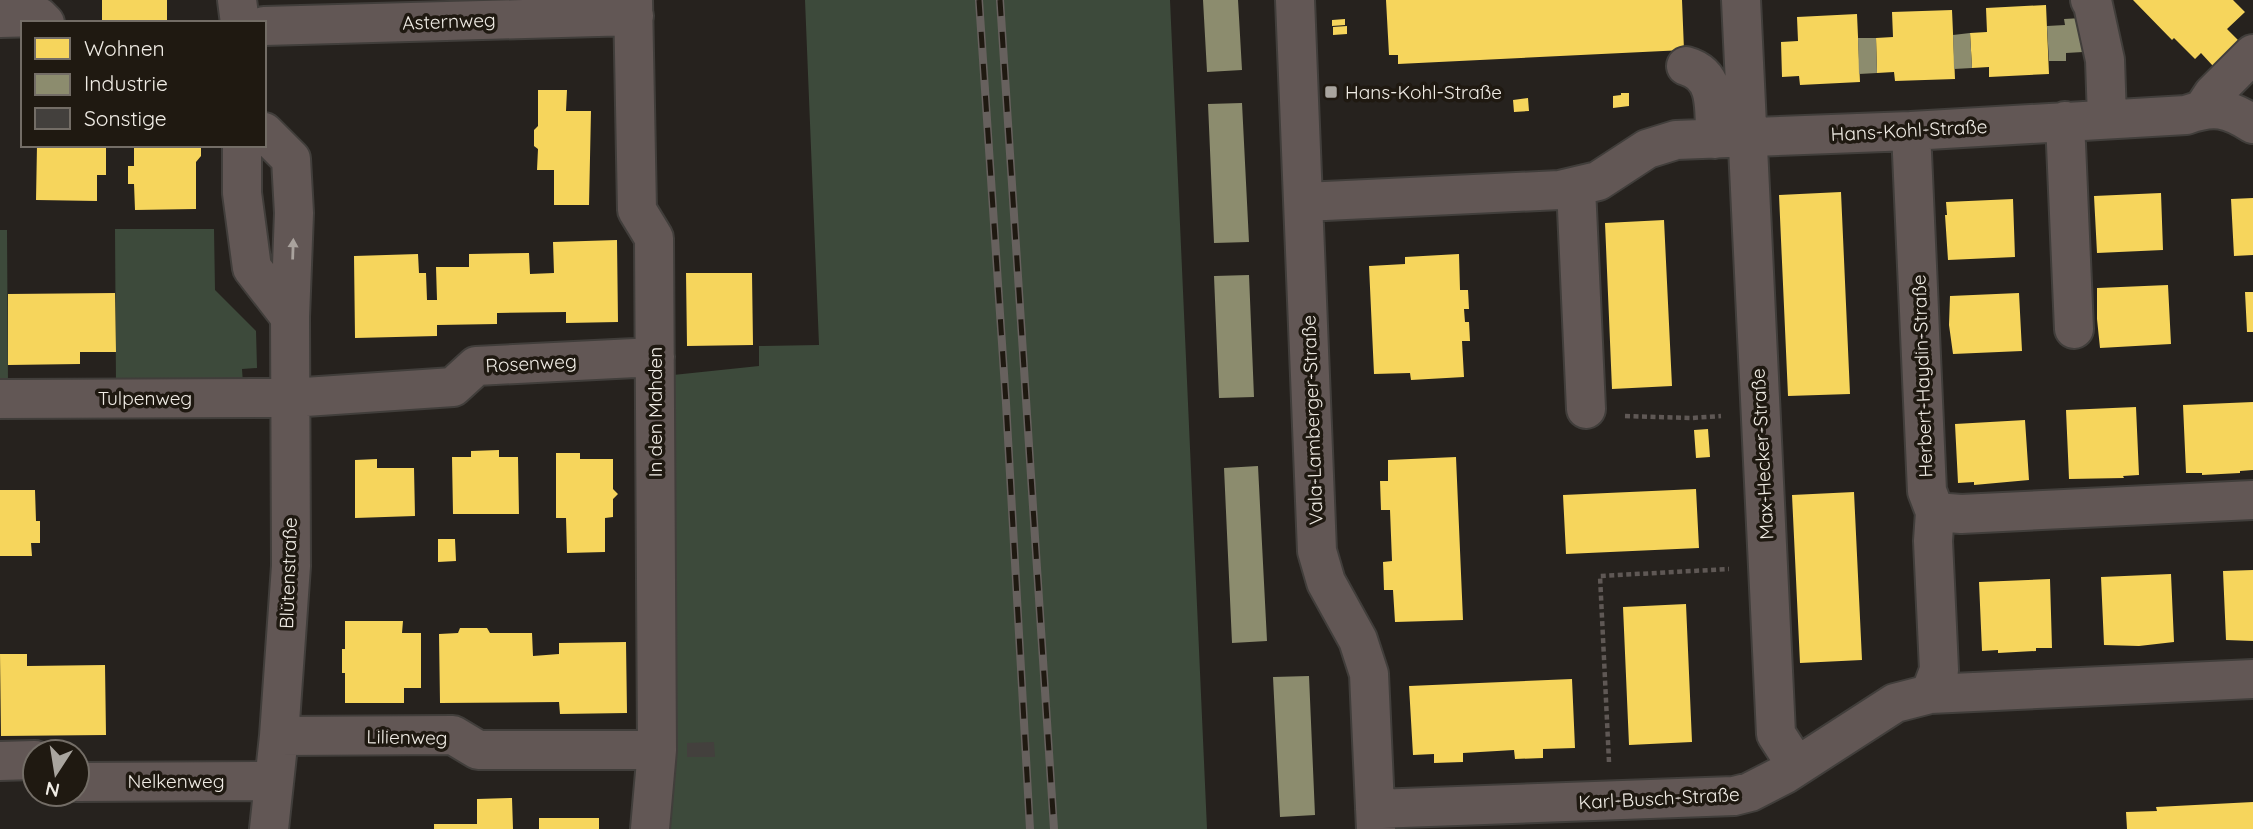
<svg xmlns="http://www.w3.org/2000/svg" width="2253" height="829" font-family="Quicksand,sans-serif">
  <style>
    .green { fill: #3d4a3b }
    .homes { fill: #f6d55c }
    .industry { fill: #8c8c6e }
    .building { fill: #43403d }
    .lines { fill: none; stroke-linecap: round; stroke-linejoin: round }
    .minor-casing { stroke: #413e3b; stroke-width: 42 }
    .path { stroke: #5f5855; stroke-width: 4.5; stroke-dasharray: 5 3.5; stroke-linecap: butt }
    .minor { stroke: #625755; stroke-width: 38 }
    .rail-casing { stroke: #67615e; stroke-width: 8 }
    .rail { stroke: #1f1911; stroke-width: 5; stroke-dasharray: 16; stroke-linecap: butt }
    .oneway { fill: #a9a29d }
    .poi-dot { fill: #a9a59f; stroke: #1f1911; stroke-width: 2.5 }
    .labels { text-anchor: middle; stroke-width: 7; stroke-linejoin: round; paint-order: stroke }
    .street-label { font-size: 19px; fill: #f0ece5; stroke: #1f1911 }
    .poi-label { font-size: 19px; fill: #f0ece5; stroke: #1f1911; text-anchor: start }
  </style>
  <rect width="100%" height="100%" fill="#26221e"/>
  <path class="green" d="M805 0H1170L1207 829H667L677 737 673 375 759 366V346L819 345Z
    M115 229H214L215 290 256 331 257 368 242 369 243 384H116Z
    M0 230H7L8 385H0Z"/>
  <path class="homes" d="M102 0H167V23L102 20Z
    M1386 0H1682L1684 50 1398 64V55H1389Z
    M2133 0H2233L2245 12 2227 29 2239 41 2213 66 2201 53 2195 59 2174 38 2172 40Z
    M2046 5 2049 74 1989 77V67L1972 68 1970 33 1987 32 1986 8Z
    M1952 10 1955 79 1895 81 1894 72 1877 73 1876 38 1893 37 1892 12Z
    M1857 14 1860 82 1800 85 1799 76 1782 77 1781 42 1798 41 1797 17Z
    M1345 19V25L1332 26V20Z
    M1347 26V34L1333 35V27Z
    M538 90H567L566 111H591L589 205H554V170H537L538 149 534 146V130L538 126Z
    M1621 93H1629V106L1613 108V96L1621 95Z
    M1528 98 1529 111 1514 112 1513 100Z
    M37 145H106V175H97V201L36 200Z
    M134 145H201V156L196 162V209L135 210 134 184H128V166H134Z
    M1841 192 1850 394 1788 396 1779 195Z
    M2161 193 2163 250 2097 253 2094 196Z
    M2253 198V255L2234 256 2231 199Z
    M2013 199 2015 257 1948 260 1945 215H1947L1946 202Z
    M1664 220 1672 386 1612 389 1605 223Z
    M617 240 618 322 566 323V312L497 313V324L437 325V336L355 338 354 256 418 254 419 273H426L427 300H437L436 267H469V254L529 253 530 274 554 273 553 242Z
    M1459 254 1460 290H1468L1469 309H1464L1465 322H1469L1470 341H1462L1464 377 1411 380 1410 373 1374 374 1369 266 1405 264V257Z
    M686 273H752L753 345 687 346Z
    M2168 285 2171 344 2100 348 2097 319V288Z
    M2245 292H2253V332H2247Z
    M115 293 116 352H80V364L8 365V294Z
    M2019 293 2022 351 1953 354 1949 325 1950 296Z
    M2253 402V470L2240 471V473L2202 475V473H2186L2183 405Z
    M2136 407 2139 475 2123 476 2124 478 2069 479 2066 410Z
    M2025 420 2029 480 1974 485V482L1958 483 1955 424Z
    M1708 429 1710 457 1696 458 1694 430Z
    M499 450V457H518L519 514H453L452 457H471V451Z
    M556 453H580V459H613V489L618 494 613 499V517L605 518V552L567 553 566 518H556Z
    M1456 457 1463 620 1395 622 1393 590H1384L1383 562 1392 561 1390 510H1381L1380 481H1388V460Z
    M377 459V468H414L415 516 355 518V460Z
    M1696 489 1699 548 1566 554 1563 495Z
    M0 490H35L36 521H40V543H31L32 556H0Z
    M1854 492 1862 660 1800 663 1792 495Z
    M438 539H455L456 561 438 562Z
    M2253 570V641L2226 640 2223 571Z
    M2171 574 2174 642 2139 646 2104 645 2101 577Z
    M2050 579 2052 648H2036V651L1998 653V650L1982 651 1979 582Z
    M1686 604 1692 742 1629 745 1623 607Z
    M345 621H403L402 633H421V688H404V703H345V673H342V649H345Z
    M460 628H487L490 633H532L533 656 559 654V643L626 642 627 713 560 714 559 702 440 703 439 634 458 633Z
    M0 654H27V666L105 665 106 735 1 736Z
    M1572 679 1575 748 1543 749V758L1515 759 1514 750 1463 753V762L1434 763V754L1413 755 1409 686Z
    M512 798 513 829H434V824H477V799Z
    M2253 802V829H2127L2126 812 2157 811 2156 807Z
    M539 818H599V829H539Z"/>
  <path class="industry" d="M1203 0H1238L1242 70 1207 72Z
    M2082 18 2083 52 2066 53V61H2049L2047 26 2065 25 2064 19Z
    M1970 33 1972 68 1954 69 1953 35Z
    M1858 38H1876L1877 73 1859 74Z
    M1242 103 1249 242 1214 243 1208 104Z
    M1249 275 1254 397 1219 398 1214 276Z
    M1258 466 1267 641 1232 643 1224 468Z
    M1309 676 1315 815 1280 817 1273 677Z"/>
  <path class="building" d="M714 742 715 757H687V743Z"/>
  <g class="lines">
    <defs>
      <path id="minor" d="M237 0 240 23
        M633 0 637 210 654 238 657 750 650 829
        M1295 0 1317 551 1326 582 1358 640 1369 674 1376 829
        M1741 0 1776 734 1796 765
        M2090 0 2093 5 2105 60 2107 118
        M0 18 39 17 45 23
        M264 26 634 16
        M1686 66C1719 75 1714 111 1715 139
        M2203 109 2213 94 2253 54
        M2065 121 2074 329
        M1911 131 1927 491 1935 512 1961 514 2253 500
        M264 132 291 159 294 213 290 317 291 566 279 736 269 829
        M242 145V193L252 268 290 317
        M1576 187 1586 409
        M1304 202 1560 190 1598 181 1647 149 1676 140 1911 131 2186 115C2214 105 2228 108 2253 124
        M0 399 290 398 453 387 476 366 655 357
        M1930 694 1939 670 1933 541 1935 512
        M279 736 453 735 478 750H657
        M0 761 35 760
        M77 782 274 781
        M1375 809 1734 796 1750 792 1785 774 1895 703 1930 694 2253 679"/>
    </defs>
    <use href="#minor" class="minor-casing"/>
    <path class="path" d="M1625 416 1692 418 1721 416
      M1609 762 1600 576 1729 569"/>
    <use href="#minor" class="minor"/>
    <defs>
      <path id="rail" d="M979 0 1006 403 1030 829
        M1000 0 1054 829"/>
    </defs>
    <use href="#rail" class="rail-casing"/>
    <use href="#rail" class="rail"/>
  </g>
  <defs><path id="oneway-solid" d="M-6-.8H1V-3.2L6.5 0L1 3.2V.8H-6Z" transform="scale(1.75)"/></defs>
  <use class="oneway" href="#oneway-solid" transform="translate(293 249) rotate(-88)"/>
  <rect class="poi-dot" x="1324" y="85" width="14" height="14" rx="3.5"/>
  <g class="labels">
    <g class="street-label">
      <text transform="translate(449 21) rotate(-2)" y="7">Asternweg</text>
      <text transform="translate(1909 130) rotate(-3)" y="7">Hans-Kohl-Straße</text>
      <text transform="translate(531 363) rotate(-3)" y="7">Rosenweg</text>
      <text transform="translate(1922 376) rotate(-92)" y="7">Herbert-Haydin-Straße</text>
      <text x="145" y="405">Tulpenweg</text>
      <text transform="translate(655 412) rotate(-90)" y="7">In den Mahden</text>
      <text transform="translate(1312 420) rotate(-92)" y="7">Vala-Lamberger-Straße</text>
      <text transform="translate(1762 454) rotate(-93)" y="7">Max-Hecker-Straße</text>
      <text transform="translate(288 573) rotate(-88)" y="7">Blütenstraße</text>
      <text transform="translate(407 737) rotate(1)" y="7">Lilienweg</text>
      <text x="176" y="788">Nelkenweg</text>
      <text transform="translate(1659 798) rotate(-3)" y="7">Karl-Busch-Straße</text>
    </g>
    <g class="poi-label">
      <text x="1345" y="99">Hans-Kohl-Straße</text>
    </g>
  </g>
  <rect x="21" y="21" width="245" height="126" fill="#1f1911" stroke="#736d66" stroke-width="2"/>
  <rect x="35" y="38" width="35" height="21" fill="#f6d55c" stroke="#736d66" stroke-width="2"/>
  <text x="84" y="56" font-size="21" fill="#f0ece5">Wohnen</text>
  <rect x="35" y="74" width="35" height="21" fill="#8c8c6e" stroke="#736d66" stroke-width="2"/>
  <text x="84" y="91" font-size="21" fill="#f0ece5">Industrie</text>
  <rect x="35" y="108" width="35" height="21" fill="#43403d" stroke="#736d66" stroke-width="2"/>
  <text x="84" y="126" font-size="21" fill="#f0ece5">Sonstige</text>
  <g transform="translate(56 773) rotate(192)"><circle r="33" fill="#1f1911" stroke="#736d66" stroke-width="2"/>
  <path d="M0-5L12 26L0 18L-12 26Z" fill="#a9a59f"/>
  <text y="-10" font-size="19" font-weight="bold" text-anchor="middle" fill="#f0ece5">N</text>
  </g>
</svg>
